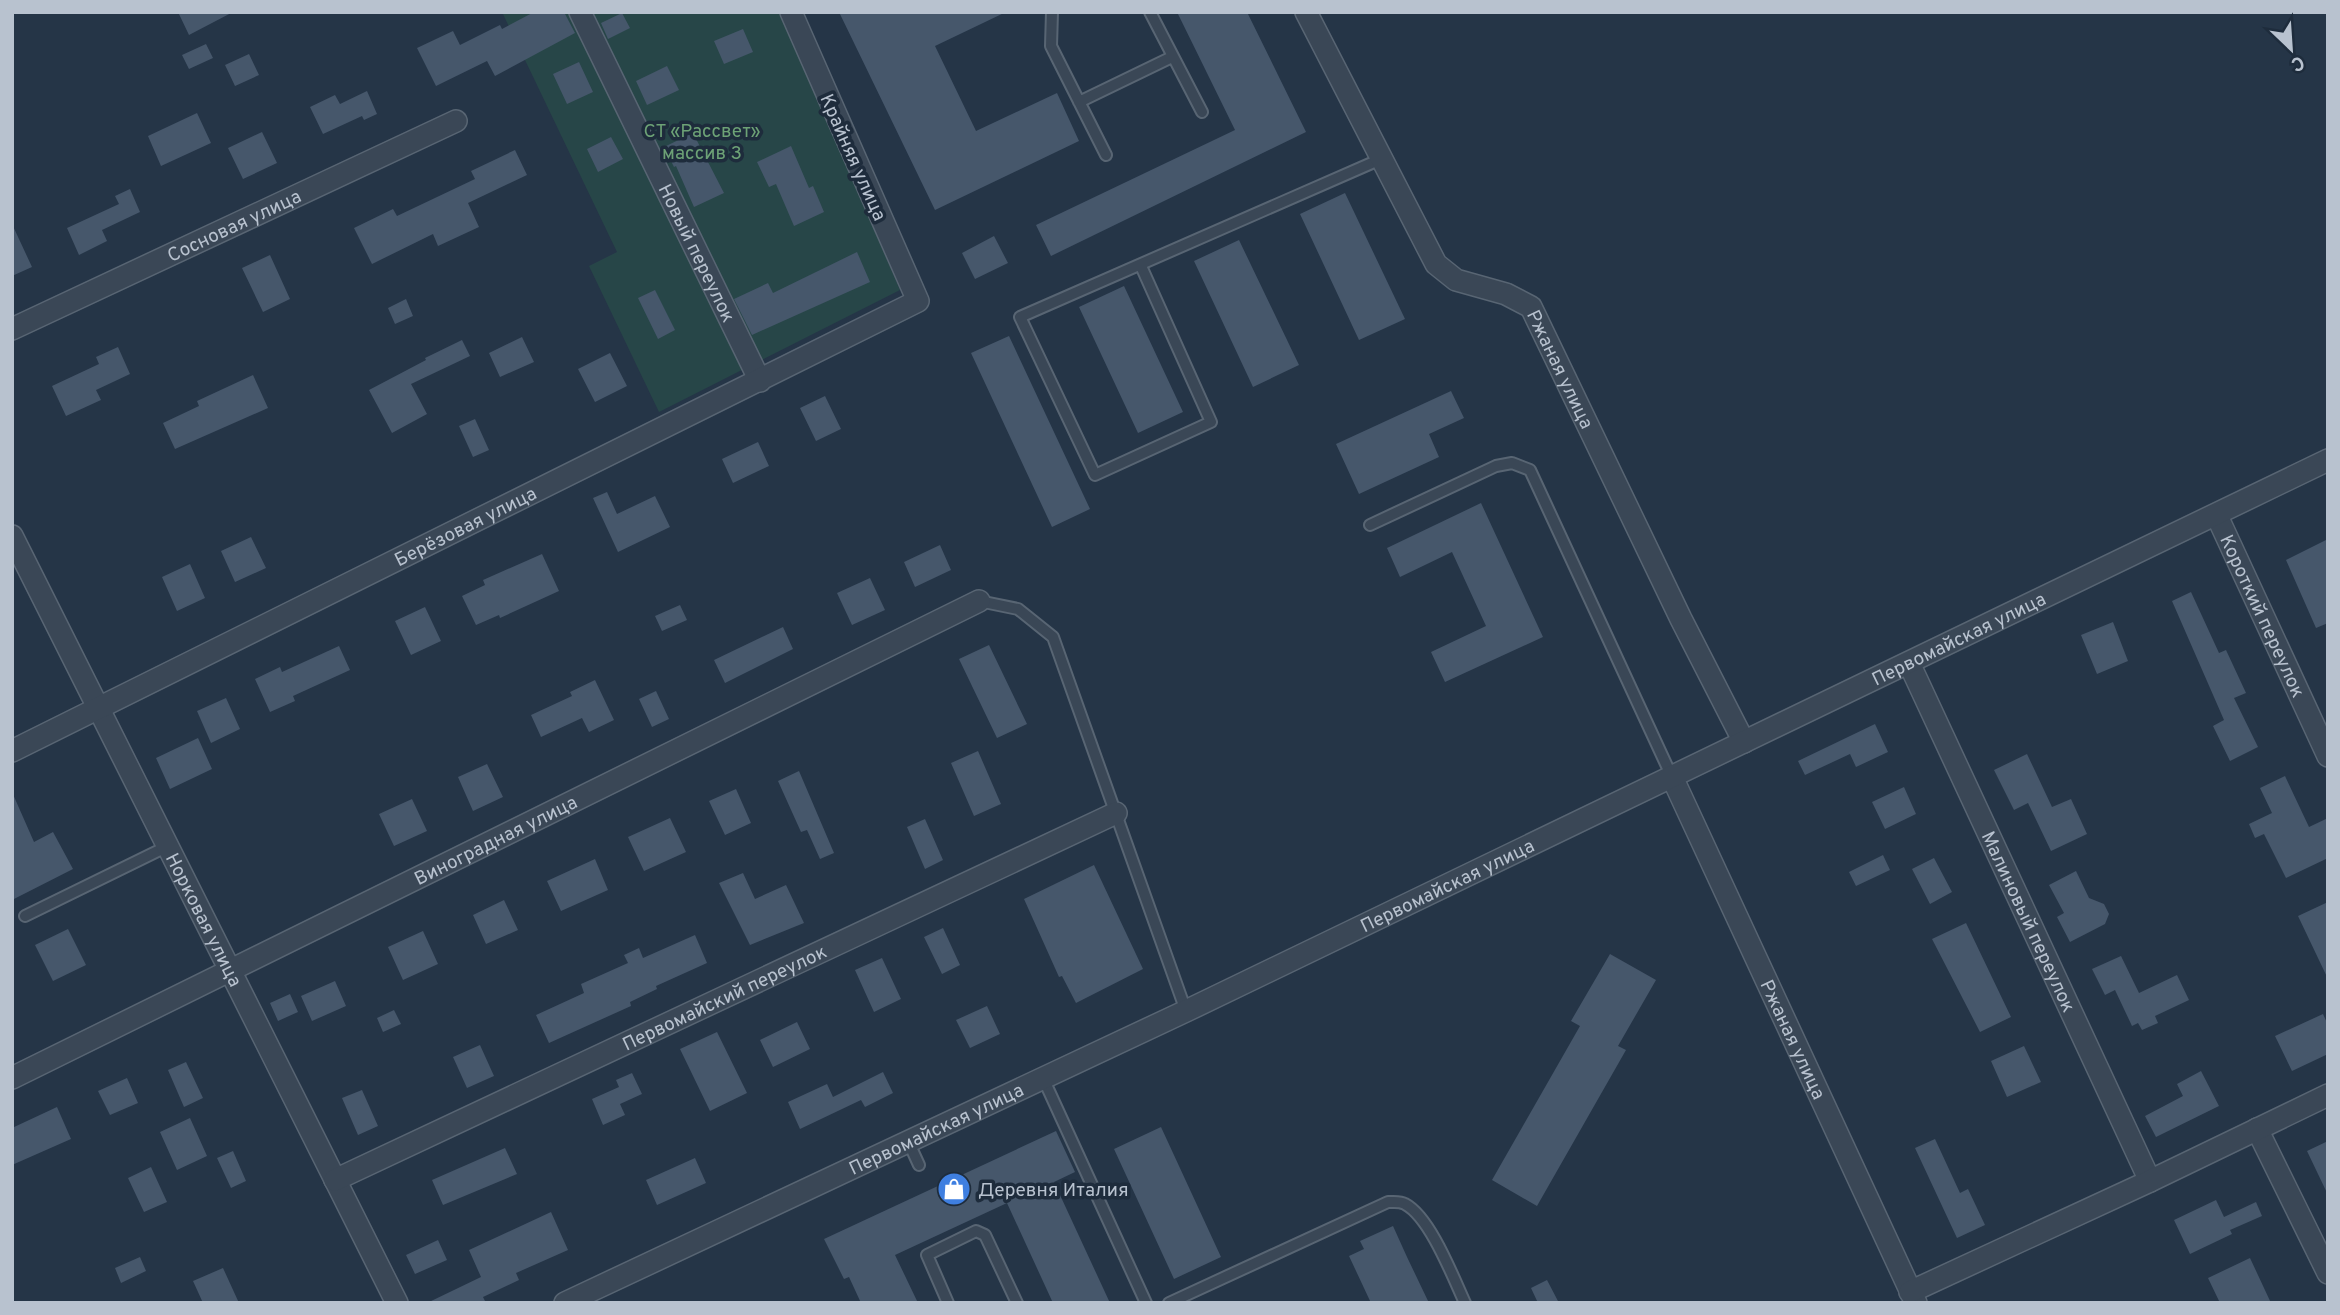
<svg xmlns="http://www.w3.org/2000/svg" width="2340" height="1315" font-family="Overpass,sans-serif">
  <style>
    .green { fill: #274648 }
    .building { fill: #46576b }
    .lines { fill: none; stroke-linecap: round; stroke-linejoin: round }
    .lane-casing { stroke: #586573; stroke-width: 14 }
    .street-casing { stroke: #586573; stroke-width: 24 }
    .lane { stroke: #3a4756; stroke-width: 10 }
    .street { stroke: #3a4756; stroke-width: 21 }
    .labels { text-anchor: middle; stroke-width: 7; stroke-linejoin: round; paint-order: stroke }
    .park-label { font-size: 19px; fill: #6da276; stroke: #1e2c3c }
    .street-label { font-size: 19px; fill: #b8c2cf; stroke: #1e2c3c }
    .poi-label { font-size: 19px; fill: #b8c2cf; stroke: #1e2c3c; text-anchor: start }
  </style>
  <rect width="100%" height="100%" fill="#253547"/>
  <path class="green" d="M502 12H782L900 290 659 412 589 266 617 252Z"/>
  <path class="building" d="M178 12H233L189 35Z
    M534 12H564L575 33 495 76 487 61 436 86 417 48 453 31 460 45 500 25 502 29Z
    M839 12H1006L935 46 976 131 1057 93 1079 141 935 210Z
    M1177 12H1247L1306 132 1051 256 1036 225 1235 130Z
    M622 13 630 28 608 39 601 23Z
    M743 29 753 52 724 64 714 41Z
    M206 44 213 58 189 69 182 55Z
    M249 54 259 75 235 86 225 65Z
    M579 62 593 92 567 104 553 74Z
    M667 66 679 90 647 105 636 81Z
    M367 91 377 114 364 120 362 116 323 134 310 107 335 95 340 104Z
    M197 113 211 143 161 166 148 136Z
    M262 132 277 163 243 179 228 148Z
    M693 133 724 193 694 207 676 166 674 167 664 147Z
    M611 137 623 159 598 172 587 149Z
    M791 146 809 188 813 186 824 212 794 226 776 184 769 187 757 162Z
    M515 150 527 175 468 203 479 227 438 246 433 234 372 264 354 228 393 209 397 216 475 179 471 171Z
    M130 189 140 212 102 230 107 241 79 255 67 228 119 204 115 196Z
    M1345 193 1405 319 1359 340 1300 214Z
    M12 224 32 267 12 276Z
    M994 236 1008 263 975 279 962 253Z
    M1239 240 1299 365 1253 387 1194 261Z
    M857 252 870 282 752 335 734 299 768 283 773 293Z
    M270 255 290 299 263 312 242 268Z
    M1124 286 1183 412 1138 433 1079 307Z
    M655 290 675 330 658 339 638 298Z
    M406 299 413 316 395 324 388 308Z
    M1009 336 1090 509 1052 527 971 353Z
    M522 337 534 362 500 377 489 353Z
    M462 340 470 356 411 384 427 414 392 433 369 390 426 360 425 358Z
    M118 347 130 374 96 390 101 400 66 416 52 386 99 364 96 357Z
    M610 353 627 386 595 402 578 369Z
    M253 375 268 408 175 449 163 423 199 406 197 401Z
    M1451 391 1464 418 1429 434 1439 457 1359 494 1336 444Z
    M825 396 841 429 816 441 800 408Z
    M475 419 489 450 473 457 459 426Z
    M758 442 769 466 733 483 722 459Z
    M607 492 617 514 655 496 670 527 618 552 593 498Z
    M1481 503 1543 637 1445 682 1431 652 1486 626 1452 552 1400 577 1387 548Z
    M251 537 266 568 235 582 221 551Z
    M2328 539V623L2316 628 2286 560Z
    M940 545 951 570 915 587 904 562Z
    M542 554 559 591 500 618 499 615 476 625 462 596 485 585 483 580Z
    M190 564 205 598 177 611 162 577Z
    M870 578 885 610 852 625 837 593Z
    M2191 592 2219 653 2226 650 2246 693 2234 698 2258 747 2230 761 2213 726 2224 720 2172 601Z
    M680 605 687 620 662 631 655 616Z
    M425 607 441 641 411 655 395 621Z
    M2113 622 2128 661 2097 674 2081 635Z
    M783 627 793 649 725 683 714 660Z
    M989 645 1027 724 997 738 959 659Z
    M339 646 350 670 293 696 295 701 270 712 255 679 280 667 282 672Z
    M595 680 614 720 589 732 582 718 541 737 531 715 572 696 570 692Z
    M656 691 669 719 652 727 639 699Z
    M226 698 240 729 211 743 197 711Z
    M1875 724 1888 752 1856 767 1850 754 1805 775 1798 761Z
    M198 738 212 769 170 789 156 758Z
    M978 751 1001 804 974 816 951 763Z
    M2027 754 2052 807 2071 799 2087 834 2051 851 2028 803 2014 810 1994 770Z
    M487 764 503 797 473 811 458 777Z
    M799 771 834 853 820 859 807 830 801 832 778 781Z
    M2285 776 2309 827 2328 818V858L2286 878 2264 834 2255 838 2249 824 2272 813 2260 788Z
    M1904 787 1916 814 1885 829 1872 802Z
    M736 789 751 823 725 835 709 801Z
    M12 792 34 842 53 832 73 869 12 900Z
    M412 799 427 831 394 846 379 814Z
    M670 818 686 852 644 871 628 837Z
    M925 819 943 860 925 869 907 827Z
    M1883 855 1890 870 1856 886 1849 872Z
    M1934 858 1952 892 1930 904 1912 869Z
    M595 859 608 890 561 911 547 881Z
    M1094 865 1143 969 1076 1003 1062 976 1059 977 1024 899Z
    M2076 871 2089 898 2104 904 2109 914 2105 924 2070 942 2057 917 2064 913 2049 885Z
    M743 873 755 899 786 885 804 923 750 945 719 883Z
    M504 900 518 930 486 944 473 915Z
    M2328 902V979L2298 916Z
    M1966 923 2011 1017 1980 1032 1932 939Z
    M943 928 960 965 942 974 924 937Z
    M68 929 86 965 53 981 35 945Z
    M423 931 438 964 403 980 388 947Z
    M695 935 707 963 656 986 657 989 630 1002 631 1006 549 1043 536 1015 584 993 581 984 628 963 624 955 639 948 643 958Z
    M1610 954 1656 980 1618 1046 1626 1050 1537 1206 1492 1180 1580 1026 1571 1021Z
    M2121 956 2139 993 2177 975 2189 1000 2155 1016 2158 1023 2142 1030 2138 1023 2132 1026 2115 990 2105 995 2092 969Z
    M882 958 901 999 874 1012 855 970Z
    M335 981 346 1006 312 1021 301 996Z
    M290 994 298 1012 278 1021 270 1003Z
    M987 1006 1000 1034 970 1048 956 1020Z
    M394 1010 401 1024 383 1032 377 1018Z
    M2323 1014 2328 1025V1054L2292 1071 2275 1036Z
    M797 1022 810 1049 773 1067 760 1040Z
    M717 1032 747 1093 710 1111 680 1049Z
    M480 1045 494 1076 467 1088 453 1057Z
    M2024 1046 2041 1082 2007 1097 1991 1061Z
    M186 1062 203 1098 184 1107 168 1070Z
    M2201 1071 2219 1106 2156 1137 2145 1116 2183 1096 2177 1084Z
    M883 1072 893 1093 865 1107 861 1100 800 1129 788 1102 827 1084 833 1097Z
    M632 1073 642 1094 620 1104 625 1115 603 1125 592 1099 619 1087 616 1080Z
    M127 1078 138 1103 110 1115 98 1091Z
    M362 1090 378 1126 358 1135 342 1098Z
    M57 1107 71 1139 12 1165V1128Z
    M190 1118 207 1156 177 1170 160 1132Z
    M1161 1127 1221 1257 1174 1279 1114 1149Z
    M1056 1131 1075 1172 1054 1182 1110 1303H1053L1007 1203 895 1255 918 1303H861L849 1277 844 1279 824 1239Z
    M1935 1139 1960 1193 1968 1189 1985 1225 1957 1238 1915 1148Z
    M2328 1141V1195L2307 1151Z
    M505 1148 517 1174 443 1205 432 1180Z
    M233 1151 246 1181 231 1188 217 1158Z
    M695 1158 706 1183 657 1205 646 1180Z
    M151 1167 167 1202 144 1212 128 1178Z
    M2216 1200 2224 1217 2256 1202 2262 1216 2230 1230 2232 1234 2190 1254 2174 1220Z
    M551 1212 568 1250 516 1273 519 1280 483 1297 486 1303H427L481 1277 469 1250Z
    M1393 1226 1407 1257 1429 1303H1371L1349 1256 1364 1249 1360 1241Z
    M438 1240 447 1260 415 1274 406 1255Z
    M140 1257 146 1271 121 1283 115 1268Z
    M2250 1258 2271 1303H2220L2208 1278Z
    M223 1268 239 1303H203L193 1281Z
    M1547 1280 1559 1303H1538L1531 1288Z"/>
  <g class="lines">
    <defs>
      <path id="lane" d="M1052 12 1051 46 1106 155
        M1150 12 1202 112
        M1079 102 1172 57
        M1141 266 1211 422 1095 475 1020 317 1381 159
        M1370 525 1496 466 1512 463 1530 470 1672 777
        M979 601 1018 609 1053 637 1186 1011
        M25 916 168 846
        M1043 1078 1146 1303
        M908 1141 919 1165
        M948 1303 927 1255 976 1231 985 1235 1017 1303
        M1169 1303 1388 1202C1394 1202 1400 1201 1405 1204 1430 1217 1453 1277 1465 1303"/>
      <g id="street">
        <path id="s1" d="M580 12 760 381"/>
        <path id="s2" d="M1306 12 1436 264 1456 280 1506 294 1531 307 1681 619 1744 742"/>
        <path id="s3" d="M12 329 456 121"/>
        <path id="s4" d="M2217 516 2328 756"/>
        <path id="s5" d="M12 536 397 1303"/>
        <path id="s6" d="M1909 663 2150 1181"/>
        <path id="s7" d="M12 751 918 301 791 12"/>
        <path id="s8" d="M1672 777 1916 1303"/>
        <path id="s9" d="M12 1078 979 601"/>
        <path d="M2257 1129 2328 1273"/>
        <path id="s10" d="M335 1180 1116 813"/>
        <path d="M1910 1292 2150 1181 2328 1095"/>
        <path id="s11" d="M565 1303 1186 1011 2328 460"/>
      </g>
    </defs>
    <use href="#lane" class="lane-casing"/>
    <use href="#street" class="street-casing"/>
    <use href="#lane" class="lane"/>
    <use href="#street" class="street"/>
  </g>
  <defs>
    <symbol id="shop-disc" viewBox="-11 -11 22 22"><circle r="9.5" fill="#3f7fe0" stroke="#1e2c3c"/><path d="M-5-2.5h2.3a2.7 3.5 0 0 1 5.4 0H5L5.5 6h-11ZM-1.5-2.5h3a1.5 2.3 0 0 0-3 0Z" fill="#fff"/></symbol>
  </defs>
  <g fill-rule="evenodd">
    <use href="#shop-disc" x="935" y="1170" width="38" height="38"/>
  </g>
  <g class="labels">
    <g class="park-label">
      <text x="702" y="137">СТ «Рассвет»<tspan x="702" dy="22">массив 3</tspan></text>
    </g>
    <g class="street-label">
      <text transform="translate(854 157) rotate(66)" y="7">Крайняя улица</text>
      <text dy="7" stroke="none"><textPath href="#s3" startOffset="245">Сосновая улица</textPath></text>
      <text dy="7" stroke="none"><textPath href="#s1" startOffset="268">Новый переулок</textPath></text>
      <text dy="7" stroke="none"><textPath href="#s2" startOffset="458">Ржаная улица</textPath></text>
      <text dy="7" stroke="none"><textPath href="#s7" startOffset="506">Берёзовая улица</textPath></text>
      <text dy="7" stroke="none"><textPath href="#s4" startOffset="110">Короткий переулок</textPath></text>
      <text dy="7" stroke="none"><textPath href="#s11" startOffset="1544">Первомайская улица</textPath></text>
      <text dy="7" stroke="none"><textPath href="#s9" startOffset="539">Виноградная улица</textPath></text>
      <text dy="7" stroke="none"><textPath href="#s11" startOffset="976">Первомайская улица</textPath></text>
      <text dy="7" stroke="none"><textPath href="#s5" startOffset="429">Норковая улица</textPath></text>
      <text dy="7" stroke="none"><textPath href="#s6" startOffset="285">Малиновый переулок</textPath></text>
      <text dy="7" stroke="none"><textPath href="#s10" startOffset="430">Первомайский переулок</textPath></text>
      <text dy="7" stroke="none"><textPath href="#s8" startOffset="289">Ржаная улица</textPath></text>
      <text dy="7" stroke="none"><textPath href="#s11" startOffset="410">Первомайская улица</textPath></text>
    </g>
    <g class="poi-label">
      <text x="978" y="1196">Деревня Италия</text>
    </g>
  </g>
  <rect width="2340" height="1315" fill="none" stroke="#b8c2cf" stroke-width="28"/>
  <g transform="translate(2291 49) rotate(155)" stroke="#1e2c3c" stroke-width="5" paint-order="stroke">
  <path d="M0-5L12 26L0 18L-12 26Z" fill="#b8c2cf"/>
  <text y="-10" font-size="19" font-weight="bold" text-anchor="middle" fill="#b8c2cf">С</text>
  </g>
</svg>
